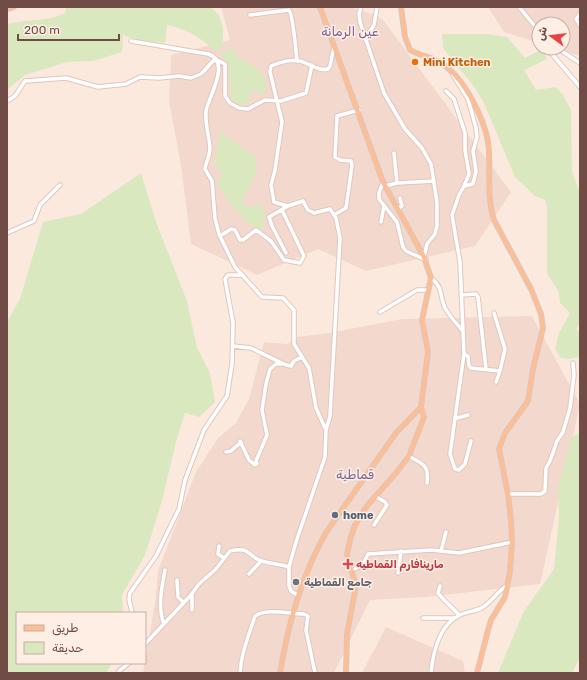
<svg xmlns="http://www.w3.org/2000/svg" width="587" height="680" font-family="Rubik,'Noto Sans Arabic',sans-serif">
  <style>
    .residential { fill: #f3d9cd }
    .green { fill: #d9e8be }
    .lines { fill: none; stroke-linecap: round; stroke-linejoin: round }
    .minor-casing { stroke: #e1c6be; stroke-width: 5.5 }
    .major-casing { stroke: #d4c9c8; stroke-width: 6 }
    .minor { stroke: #fff; stroke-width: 3.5 }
    .major { stroke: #fbbe96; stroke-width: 4.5 }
    .food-dot { fill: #e8710a; stroke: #ffeee4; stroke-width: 1.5 }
    .service-dot { fill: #5c6f8a; stroke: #ffeee4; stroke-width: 1.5 }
    .health-dot { fill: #e0444e; stroke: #ffeee4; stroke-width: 1.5 }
    .worship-dot { fill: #6b7280; stroke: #ffeee4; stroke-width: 1.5 }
    .labels { text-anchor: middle; stroke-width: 3; stroke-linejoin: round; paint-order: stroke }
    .food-label { font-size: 11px; font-weight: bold; fill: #c56008; stroke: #ffeee4; text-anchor: start }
    .service-label { font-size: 11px; font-weight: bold; fill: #4e5e75; stroke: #ffeee4; text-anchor: start }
    .health-label { font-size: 11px; font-weight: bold; fill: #be3a42; stroke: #ffeee4; text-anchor: start }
    .worship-label { font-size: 11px; font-weight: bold; fill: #5b616d; stroke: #ffeee4; text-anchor: start }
    .quarter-label { font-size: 13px; fill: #786295; stroke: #ffeee4 }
  </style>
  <rect width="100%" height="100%" fill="#fce9de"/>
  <path class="residential" d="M221 7H350L376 15 384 21 511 192 475 246 366 271 318 249 257 275 191 244 181 166 169 101 171 55 230 40Z
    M488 7H580V56L555 48H563V24H539V43L504 32Z
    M532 316 580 404 540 584 426 597 370 600 334 673H143L156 597 158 571 196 472 218 438 236 423 249 399 264 342 287 344 297 337 329 333 402 319Z
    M386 627 463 661 465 673H362Z"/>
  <path class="green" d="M66 7H210L219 15 223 27V47L215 51C201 38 187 29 167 25L165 43 138 40 123 35 122 52 93 61 67 62 25 75 7 90V24C26 19 49 22 65 13Z
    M442 34H486L507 37 525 58 542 49 547 59 524 70 536 90 555 87 562 93 571 110 572 172 580 193V322L576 330 580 332V357L569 359 561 358 555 349 559 333 570 313 560 303 559 292 547 274V207L545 200 535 196 515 177 484 103 475 88 443 48Z
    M231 48 239 58 254 66 263 74 266 82 265 95 256 91 250 94 249 103 240 105 232 101 227 61 219 54Z
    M221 130C230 143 245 147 256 157 259 181 245 185 243 205L249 207 260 205 265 211 263 230C245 226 227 199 217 184L222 172 214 164Z
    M141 173 156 222 187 301 197 348 210 373 215 402 199 417 185 413 176 442 162 501 145 555 122 595 123 613H17V663H112L106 673H7V322L20 299 43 222 81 214Z
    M580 433V657L572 673H498L524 611 554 569 559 517 558 488 572 437Z"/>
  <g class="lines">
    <defs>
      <path id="minor" d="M361 7 359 14 360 22 384 93 405 129 422 148 431 164 437 203V226L435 234 427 244 424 257
        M519 7 539 31
        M580 14 576 19 580 25
        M250 15 289 10C293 15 296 51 297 61
        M365 39 374 25 377 7
        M131 41 208 54C232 61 208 98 206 111 205 124 209 136 210 148 210 155 206 162 205 169L212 181 215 218 219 234 235 267 262 297 283 298 294 310V344L309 368 316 408 326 430
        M547 48 580 87
        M557 48 580 63
        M453 75 468 99 476 128 477 137 473 151 476 171 473 184 464 186 459 195 452 215 460 262 464 354 450 454 455 469 459 470 465 464 471 441
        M446 91 454 99 465 133V150L469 174 464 186
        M7 101 15 96 25 81 66 78 98 87 126 84 140 77 159 78 179 76 191 78 201 74 215 59 225 64V96L230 103 239 108 248 109 265 100 281 101 306 93 312 65
        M394 153 397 183
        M383 182 379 193V199L397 222 403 247 406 251 426 260
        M385 186 397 183 434 181
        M397 209 402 206 400 198
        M334 215 346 208 352 165 351 161 340 160 335 157 337 116 359 110
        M381 222 384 206
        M7 233 34 221 40 205 60 185
        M220 236 231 229 235 230 240 240H243L256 230 271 241 284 260 300 263 304 256 282 210
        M286 253 272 226 269 217 288 206
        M431 278C444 288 439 295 445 308 450 317 456 323 463 331
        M461 295 476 294 478 297 486 369
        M380 312 417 290H427
        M233 346 251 348 286 365 291 366 294 361 302 357
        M464 354 468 356 469 366 471 368 500 371 505 349 494 313
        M496 382 500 371
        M457 418 468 415
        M240 441 249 460 255 465 257 464 256 461 267 435 262 410 266 384 270 369 276 364H282
        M226 452 231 451 241 442
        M409 456C423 465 429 464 427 483
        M508 494H541L545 491 546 468 550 461 557 441 563 432 570 408 574 375 573 363
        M374 525 387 505 385 502 375 496
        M219 546 218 554 224 558
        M441 551 446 532
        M352 570 362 566 368 554 431 550 459 553 512 542
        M398 573 401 551
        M249 574 261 561
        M177 580 178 597 183 602
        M440 586 438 593C443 600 453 608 459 615
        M192 593V610
        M299 596 291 591 289 586V567L296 542 325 457 326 430 330 416 340 238 336 218 330 209 314 213 308 210 303 201 288 206 274 202 271 185 275 170 282 122 270 72 271 66C280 62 290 59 300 61 309 63 319 72 328 69L330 66 334 47
        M132 613 129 599 130 593 156 556 179 509 185 480 204 430 227 396 232 364 233 323 225 279 228 275H240
        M423 618H455
        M164 624C157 607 162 587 165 570
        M145 644 190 596 199 584 216 569 230 551C251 546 246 556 262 561 271 564 280 564 289 567
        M119 671 129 663
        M240 673C241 653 249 635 255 616 268 608 290 614 304 614L308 616 306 630 315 673
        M431 673C433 652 439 625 460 615 467 611 476 612 483 607 493 601 498 590 508 585"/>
      <path id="major" d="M401 7 405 37 410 50C420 56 433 57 443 64 466 81 488 124 489 152 490 175 487 198 494 220L531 289 541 314 543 328 533 369 528 401 505 433 499 449 508 494 511 520 512 542 510 572 505 597 491 620 488 630 477 673
        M7 9 14 7
        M280 673C288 624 302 574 327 531L396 433 421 407 428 352 422 320 431 278 424 257 383 182 320 7
        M346 673 347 634 356 586 347 555 350 540 355 525 366 507 396 473 409 456 424 417 421 407"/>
    </defs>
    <use href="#minor" class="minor-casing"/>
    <use href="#major" class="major-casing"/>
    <use href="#minor" class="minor"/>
    <use href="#major" class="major"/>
  </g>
  <circle class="food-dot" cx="415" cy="62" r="4"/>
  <circle class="service-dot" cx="335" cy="515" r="4"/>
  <path class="health-dot" d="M346 558h4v4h4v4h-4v4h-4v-4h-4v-4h4z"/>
  <circle class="worship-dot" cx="296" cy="582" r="4"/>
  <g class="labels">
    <g class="food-label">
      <text x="423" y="66">Mini Kitchen</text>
    </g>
    <g class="service-label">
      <text x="343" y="519">home</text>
    </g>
    <g class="health-label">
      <text x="356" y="568">مارينافارم القماطيه</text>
    </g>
    <g class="worship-label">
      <text x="304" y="586">جامع القماطية</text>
    </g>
    <g class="quarter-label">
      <text x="350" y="36">عين الرمانة</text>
      <text x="355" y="479">قماطية</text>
    </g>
  </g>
  <rect width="587" height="680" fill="none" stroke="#714c47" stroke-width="16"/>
  <rect x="16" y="612" width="130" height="52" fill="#ffeee4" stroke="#c6ada5"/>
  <rect x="24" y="625" width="20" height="6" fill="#fbbe96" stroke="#c6ada5"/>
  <text x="52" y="632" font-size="12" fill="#714c47">طريق</text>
  <rect x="24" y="642" width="20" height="12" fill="#d9e8be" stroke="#c6ada5"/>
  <text x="52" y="652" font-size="12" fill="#714c47">حديقة</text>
  <g transform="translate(551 36) rotate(285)"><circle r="19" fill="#ffeee4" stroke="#c6ada5"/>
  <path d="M0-3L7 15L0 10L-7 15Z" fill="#e64345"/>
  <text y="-6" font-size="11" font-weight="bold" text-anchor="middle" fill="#714c47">ش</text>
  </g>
  <path d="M18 34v6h101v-6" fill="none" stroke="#714c47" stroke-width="2"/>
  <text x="24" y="34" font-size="12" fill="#714c47" stroke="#ffeee4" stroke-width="3" paint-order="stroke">200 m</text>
</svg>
